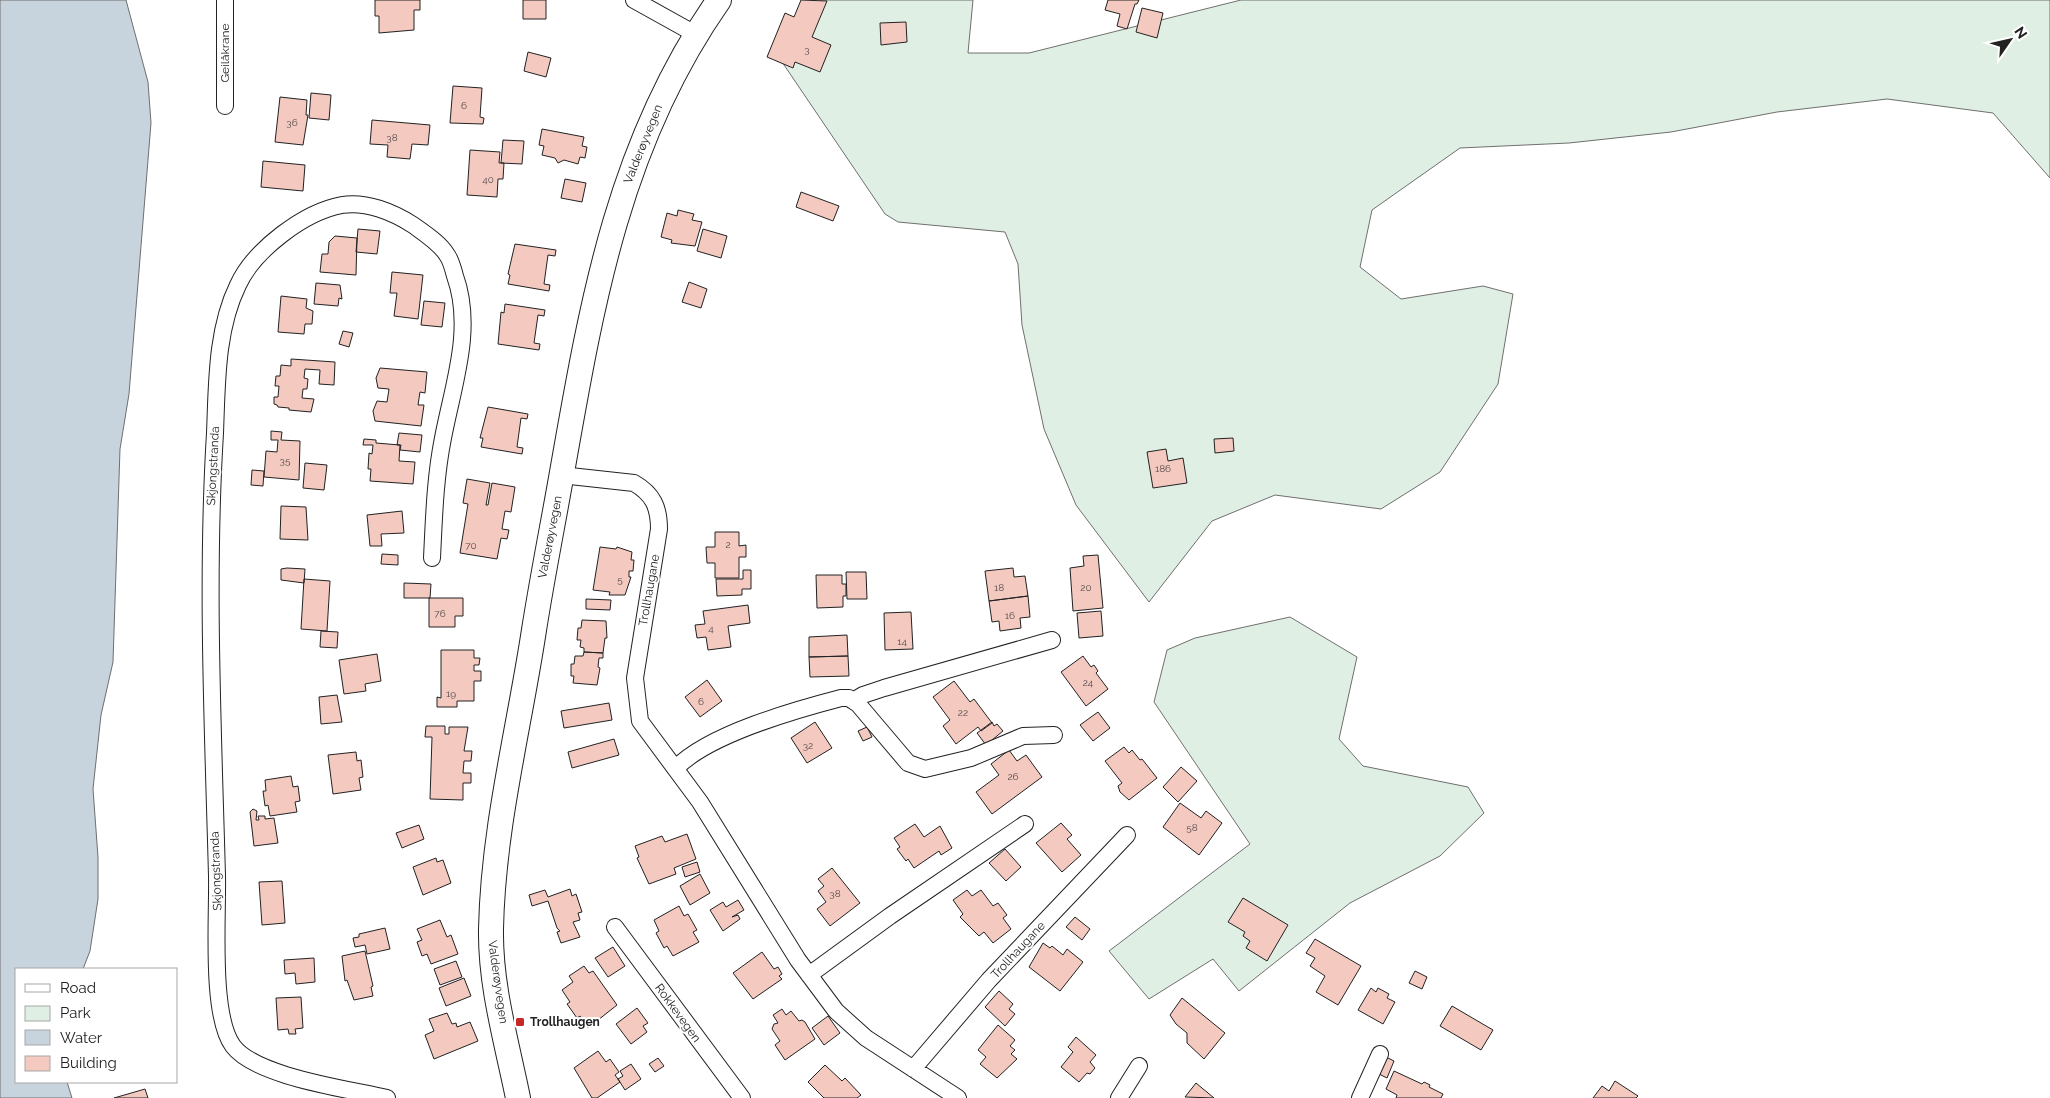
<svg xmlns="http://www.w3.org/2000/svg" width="2050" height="1098" font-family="Raleway,sans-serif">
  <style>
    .green { fill: #e0efe3; stroke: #6f6f6f }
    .water { fill: #c7d3dd; stroke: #6f6f6f }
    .building { fill: #f3c9c0; stroke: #222 }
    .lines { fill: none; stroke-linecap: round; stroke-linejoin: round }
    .minor-casing { stroke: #222; stroke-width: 18 }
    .secondary-casing { stroke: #222; stroke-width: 26 }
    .minor { stroke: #fff; stroke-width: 16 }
    .secondary { stroke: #fff; stroke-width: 24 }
    .poi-dot { fill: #c62828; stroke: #fff; stroke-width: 2 }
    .labels { text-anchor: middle; stroke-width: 4; stroke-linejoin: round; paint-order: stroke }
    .number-label { font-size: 10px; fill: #564c4a }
    .street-label { font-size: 12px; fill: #222; stroke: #fff }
    .poi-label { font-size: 12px; font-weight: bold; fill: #222; stroke: #fff; text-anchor: start }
  </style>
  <rect width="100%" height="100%" fill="#fff"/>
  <path class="green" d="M821 0H973L968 53H1029L1241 0H2050V178L1993 113 1887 99 1777 112 1671 132 1569 143 1460 148 1372 210 1360 267 1401 299 1483 286 1513 294 1498 384 1440 472 1381 509 1275 495 1212 521 1149 602 1076 505 1044 429 1022 325 1018 264 1005 232 898 222 885 214 780 59Z
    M1290 617 1357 657 1339 739 1363 766 1468 787 1484 813 1440 856 1350 903 1239 991 1213 959 1149 999 1109 951 1250 844 1154 702 1167 650 1195 638Z"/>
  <path class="water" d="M0 0H126L148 82 151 123 129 394 120 449 113 662 101 715 93 789 98 857V899L90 951 83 969H16V1082H67L72 1098H0Z"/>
  <path class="building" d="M375 0H420V10H414V30L379 33V16H375Z
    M523 0H546V19H523Z
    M801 0 827 1 812 37 831 45 820 72 795 62 793 68 767 57 785 13 794 17Z
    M1108 0H1139L1137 4H1135L1127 29 1117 26 1120 14 1105 10Z
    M1142 8 1163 13 1157 38 1136 32Z
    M906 22 907 42 881 45 880 23Z
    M528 52 551 58 546 77 524 71Z
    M453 86 482 88 480 117 484 118 483 124 450 123Z
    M311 93 331 95 329 120 309 118Z
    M280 97 307 100 306 115H308L303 145 275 142Z
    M372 120 430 125 428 145 412 144 410 159 387 157 388 145 370 144Z
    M542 129 584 137 582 146 587 147 585 158 580 157 578 164 564 160 558 163 555 158 542 155 544 146 539 145Z
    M503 140 524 141 522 164 501 163Z
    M470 150 500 152 499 163H504L503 179H498L497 197 467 195Z
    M263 161 305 165 303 191 261 187Z
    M565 179 586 183 582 202 561 198Z
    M801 192 839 206 833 221 796 207Z
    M678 210 694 214 692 220 702 222 695 246 671 243 672 240 661 237 667 213 677 216Z
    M358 229 380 231 377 254 356 252Z
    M703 229 727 236 721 258 697 251Z
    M335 236 357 238 356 275 320 272 322 254H328L329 242Z
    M515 244 556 250 555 256 548 255 544 284 550 285 549 291 508 284 510 275 508 274Z
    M392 272 423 275 418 319 394 316 397 293H390Z
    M689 282 707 289 701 308 682 302Z
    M316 283 340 285 342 299 339 298 338 306 314 304Z
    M281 296 307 299 306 308 313 311 312 324H305L304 334 278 332Z
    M424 301 445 303 442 327 421 325Z
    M505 304 545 310 544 316 538 315 534 343 540 344 539 350 498 344 501 312 504 313Z
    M343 331 353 333 349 347 339 344Z
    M291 359 335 362 334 385 319 384 320 370 305 369 304 378 308 379 307 389H303L302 398 314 399 311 412 289 410V408L278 407 277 405 274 404V397H278L279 386H275L276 376H280L281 365 291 366Z
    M380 368 427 372 425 393 420 392 418 405H424L421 426 375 421 373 411 377 401 387 402 389 389 378 388 376 378Z
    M488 407 528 414 527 419 521 418 517 447 523 448 522 454 481 447 483 438H480Z
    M271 431 282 432 281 440 300 441 299 480 264 477 266 451 277 452 278 440H271Z
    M399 433 422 435 420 452 400 450 401 445H397Z
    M1233 438 1234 451 1215 453 1214 439Z
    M364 439 376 440V443L400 445 399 461 415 462 413 484 370 481 371 469H368L369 453 372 454 373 445H363Z
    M1166 449 1168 461 1183 458 1187 483 1153 488 1147 452Z
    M305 463 327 465 324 490 303 488Z
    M252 470 264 471 263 486 251 485Z
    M467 479 490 483 486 505H488L492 483 515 487 511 512 505 511 502 529 509 530 507 539 501 538 497 559 460 553 468 504 463 503Z
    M281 506 306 507 308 540 280 539Z
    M402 511 404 533 381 534 382 546H370L367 515Z
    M715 532H739V546L746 545V557H739V578H715V563H707L706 547H715Z
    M600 547 616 549 617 547 632 552 631 560H634L633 571H629V577H631L625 595H609L610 592 593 590Z
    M382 554 398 555V565L381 564Z
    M1098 555 1103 608 1073 611 1070 568 1084 566 1083 556Z
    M287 568 305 569 304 583 281 580V569Z
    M1013 568 1014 577 1025 576 1028 596 989 601 985 571Z
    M743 570H751V589H742V595L717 596 716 579H743Z
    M846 572H866L867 599H847Z
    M816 575H842V584H846V596H843V607L817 608Z
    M304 579 330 581 327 631 301 629Z
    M404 583 431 584 430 598H404Z
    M1028 596 1030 617 1020 618 1021 628 1000 631 999 621 992 622 989 601Z
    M429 598H463V616H455V627H429Z
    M586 599 611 600 610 610 586 609Z
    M748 605 750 623 728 626 731 647 708 650 706 637 697 638 695 625 705 624 703 611Z
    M1101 611 1103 636 1079 638 1077 613Z
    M911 612 913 649 885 650 884 613Z
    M582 620 606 621 607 638H605L603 653 584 652V648L580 647 581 640H577L578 628H581Z
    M321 631 338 632 337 648 320 647Z
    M847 635 848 656 809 657V637Z
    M441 650H474V658H480L479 665H474V671H481V681H474V701H457V707H437V697L441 698Z
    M584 652 603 653V658H599L598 667 600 668 597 685 573 683 574 676H571V664H574L575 656H583Z
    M377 654 381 681 365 684 366 691 344 694 339 660Z
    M848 656 849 676 810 677 809 657Z
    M1083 656 1091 667 1094 665 1098 671 1096 673 1108 689 1086 706 1061 672Z
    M707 680 722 701 700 717 685 697Z
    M954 681 970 702 974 699 992 723 981 731 978 727 956 744 943 726 950 720 933 697Z
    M337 695 342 722 321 724 319 697Z
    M609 703 612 720 564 728 561 711Z
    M1098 712 1110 728 1093 741 1080 725Z
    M815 722 832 748 807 763 791 738Z
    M992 722 994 726 997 724 1003 731 986 745 977 733Z
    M426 726H445V734H449V727H468L464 751H472L471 761H464L463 773H471V783H463V800L430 799 432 737H425Z
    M867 727 872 737 863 741 858 731Z
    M614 739 619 755 572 768 568 752Z
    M1124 747 1129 753 1132 750 1140 760 1142 759 1157 778 1129 800 1120 792 1118 786 1122 783 1105 761Z
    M1009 750 1017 761 1026 755 1042 777 992 814 976 792 999 775 991 764Z
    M356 752 357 761 361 760 363 777 359 778 361 790 333 794 328 755Z
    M1181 767 1197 781 1178 802 1163 787Z
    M291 776 293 787 298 786 300 801 295 802 297 812 270 816 268 805 265 806 263 791H266L265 780Z
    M1180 803 1201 818 1206 811 1222 823 1199 855 1163 827Z
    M253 809 257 811 256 820H259L258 816H265V819L274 818 278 843 254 846 250 812Z
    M1061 823 1072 835 1067 839 1081 855 1062 872 1036 843Z
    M915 824 924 837 940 826 952 848 941 855 939 851 914 868 908 859 906 861 897 849 900 847 894 838Z
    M419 825 424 839 402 848 396 833Z
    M687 834 696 859 674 868 676 874 649 884 637 858 639 857 635 846 662 836 665 842Z
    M1005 849 1021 867 1006 881 989 863Z
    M436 858 437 862 443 860 451 883 423 895 413 867Z
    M697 862 700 872 685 877 682 867Z
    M832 868 860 903 830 926 817 909 826 902 818 891 824 886 818 879Z
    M700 874 710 893 690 905 680 886Z
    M282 881 285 923 262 925 259 882Z
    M570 889 572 896 576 894 582 912 578 913 580 920 573 922 580 937 561 943 557 932 560 931 557 928 548 901 532 906 529 895 545 890 548 897Z
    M967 890 972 896 981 890 993 906 998 903 1007 915 1003 918 1011 929 993 943 984 932 979 936 960 917 963 914 953 900Z
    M1243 898 1288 925 1267 961 1246 948 1250 941 1243 936 1245 932 1228 922Z
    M738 900 744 910 732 917 738 915 740 919 723 931 710 910 723 902 726 907Z
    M679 906 684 916 688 914 697 930 693 932 699 942 673 956 667 946 664 948 656 933 659 931 654 920Z
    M1075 917 1090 929 1082 940 1066 927Z
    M440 920 447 937 451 935 458 954 431 964 427 954 422 956 417 942 422 940 417 929Z
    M385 928 390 949 367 954 365 945 355 947 353 938 359 937V934Z
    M1315 939 1361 966 1338 1005 1316 992 1325 976 1310 966 1315 958 1306 953Z
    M1043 943 1050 948 1052 946 1063 955 1067 949 1083 962 1060 991 1029 967Z
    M613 947 625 966 608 977 595 958Z
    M365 951 373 986 371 987 373 996 354 1000 347 980 345 981 342 956Z
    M762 952 774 969 778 967 782 974 779 976 782 979 753 999 733 973Z
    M314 958 315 982 296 984 295 973 285 974 284 960Z
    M456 961 462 977 440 985 434 969Z
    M584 966 589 973 593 971 617 1005 588 1028 580 1016 577 1018 567 1004 570 1002 562 990 573 982 569 976Z
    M1415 971 1427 977 1422 989 1409 983Z
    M464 978 471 996 446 1006 439 988Z
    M1371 988 1376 992 1378 988 1389 994 1387 998 1395 1002 1383 1024 1358 1010Z
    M999 991 1013 1004 1009 1009 1015 1014 1005 1026 985 1007Z
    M301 997 303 1028 295 1029 296 1034H289L288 1029 278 1030 276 998Z
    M1182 998 1225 1033 1204 1059 1187 1043V1033L1176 1024 1170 1015Z
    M1452 1006 1493 1030 1481 1050 1440 1026Z
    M637 1008 648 1023 643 1026 647 1032 631 1044 616 1024Z
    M782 1009 786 1015 791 1011 799 1021 802 1020 805 1022 815 1039 785 1060 775 1045 780 1041 772 1029 774 1024 778 1023 773 1015Z
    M447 1013 452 1024 456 1023 457 1027 470 1022 478 1041 434 1059 425 1035 434 1031 429 1019Z
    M828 1016 840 1033 824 1045 812 1028Z
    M998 1025 1015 1040 1010 1046 1015 1050 1011 1054 1017 1059 997 1078 980 1064 986 1057 978 1050Z
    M1076 1037 1096 1055 1090 1062 1095 1068 1090 1074 1087 1073 1079 1082 1061 1067 1073 1052 1068 1047Z
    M598 1051 606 1062 610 1059 619 1072 615 1075 620 1082 597 1098H592L574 1068Z
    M1384 1056 1394 1061 1387 1078 1377 1073Z
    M658 1058 664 1066 655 1072 649 1064Z
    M631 1064 641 1079 625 1090 618 1079 623 1076 620 1071Z
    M825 1065 842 1081 845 1078 861 1095 857 1098H824L808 1082Z
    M1394 1071 1422 1084 1424 1082 1430 1085 1429 1087 1443 1094 1441 1098H1396L1397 1095 1386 1089Z
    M1615 1081 1638 1096 1636 1098H1593L1602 1086 1609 1091Z
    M1196 1083 1214 1098 1185 1097Z
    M145 1089 148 1098H114Z"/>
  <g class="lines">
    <defs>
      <path id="minor" d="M634 0 697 35
        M225 106V0
        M561 475 634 483C653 494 659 507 659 529L635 678 640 721 700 802 798 960 836 1011 866 1038 958 1098
        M853 701 863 695 884 688 1052 640
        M676 768C709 734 795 710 841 698H849L858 704 908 763 925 769 971 758 1023 736 1054 735
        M615 927 742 1098
        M809 975 890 916 1025 824
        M913 1069 989 980 1127 835
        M387 1098C349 1089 256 1077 233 1046 210 1015 218 916 217 876 213 728 206 580 215 433 217 384 216 330 238 285 254 250 304 212 342 205 366 201 393 212 413 225 424 233 440 243 447 255 451 260 453 269 455 276 474 329 453 385 443 438 435 478 434 518 432 558
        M1119 1098 1139 1066
        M1360 1098 1380 1054"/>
      <path id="secondary" d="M518 1098C507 1043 490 986 491 929 493 828 519 729 534 630 542 579 552 529 561 478 591 308 617 145 719 0"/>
    </defs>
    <use href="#minor" class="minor-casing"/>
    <use href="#secondary" class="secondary-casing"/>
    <use href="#minor" class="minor"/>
    <use href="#secondary" class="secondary"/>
  </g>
  <rect class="poi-dot" x="515" y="1017" width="10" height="10" rx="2.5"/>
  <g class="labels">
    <g class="number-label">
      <text x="807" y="53">3</text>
      <text x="464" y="109">6</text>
      <text x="292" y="126">36</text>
      <text x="392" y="141">38</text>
      <text x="488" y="183">40</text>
      <text x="285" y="464">35</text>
      <text x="1163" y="472">186</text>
      <text x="728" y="548">2</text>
      <text x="471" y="549">70</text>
      <text x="620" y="583">5</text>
      <text x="999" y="591">18</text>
      <text x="1086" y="591">20</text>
      <text x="440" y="617">76</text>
      <text x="1010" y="619">16</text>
      <text x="711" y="632">4</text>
      <text x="902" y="645">14</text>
      <text x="1088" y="686">24</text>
      <text x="451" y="697">19</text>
      <text x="701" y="705">6</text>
      <text x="963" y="716">22</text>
      <text x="808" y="749">32</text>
      <text x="1013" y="780">26</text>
      <text x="1192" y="831">58</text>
      <text x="835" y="897">38</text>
    </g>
    <g class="street-label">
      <text transform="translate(225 53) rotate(-90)" y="4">Geilåkrane</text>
      <text transform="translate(643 144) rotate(-68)" y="4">Valderøyvegen</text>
      <text transform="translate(213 466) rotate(-87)" y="4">Skjongstranda</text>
      <text transform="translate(550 537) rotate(-79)" y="4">Valderøyvegen</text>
      <text transform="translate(649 590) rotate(-80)" y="4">Trollhaugane</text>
      <text transform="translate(216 871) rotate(-92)" y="4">Skjongstranda</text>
      <text transform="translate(1018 950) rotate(-47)" y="4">Trollhaugane</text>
      <text transform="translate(498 982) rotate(82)" y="4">Valderøyvegen</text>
      <text transform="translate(678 1013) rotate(54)" y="4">Rokkevegen</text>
    </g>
    <g class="poi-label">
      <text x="530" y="1026">Trollhaugen</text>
    </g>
  </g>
  <rect x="15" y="968" width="162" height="115" fill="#ffffff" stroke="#a7a7a7"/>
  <rect x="25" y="984" width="25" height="8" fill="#ffffff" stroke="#a7a7a7"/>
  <text x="60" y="993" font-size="15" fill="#222222">Road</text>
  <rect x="25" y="1006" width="25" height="15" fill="#e0efe3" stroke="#a7a7a7"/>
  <text x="60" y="1018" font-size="15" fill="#222222">Park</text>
  <rect x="25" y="1030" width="25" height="15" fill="#c7d3dd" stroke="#a7a7a7"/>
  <text x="60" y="1043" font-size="15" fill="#222222">Water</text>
  <rect x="25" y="1056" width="25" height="15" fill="#f3c9c0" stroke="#a7a7a7"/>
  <text x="60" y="1068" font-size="15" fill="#222222">Building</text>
  <g transform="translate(2010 40) rotate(56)" stroke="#ffffff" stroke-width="4" paint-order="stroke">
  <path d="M0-4L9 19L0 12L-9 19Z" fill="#222222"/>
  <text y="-8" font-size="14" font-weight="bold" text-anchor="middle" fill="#222222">N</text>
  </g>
</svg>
